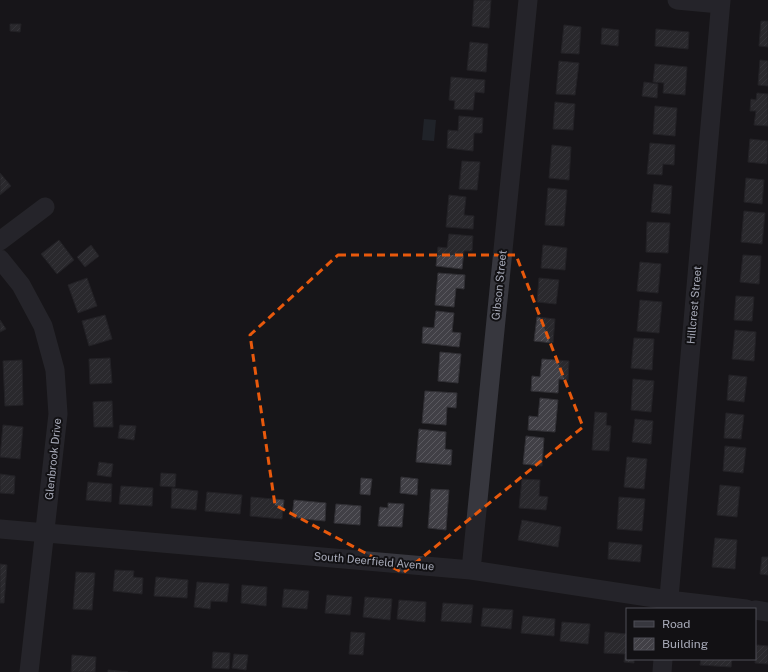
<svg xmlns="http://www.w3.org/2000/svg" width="768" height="672" font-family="'Public Sans',sans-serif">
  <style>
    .water { fill: #2c333d }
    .building { fill: url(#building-hatch); stroke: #313035 }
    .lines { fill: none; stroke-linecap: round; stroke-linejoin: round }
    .minor { stroke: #37373e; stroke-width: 19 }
    .marked { fill: none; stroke: #e8590c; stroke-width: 3; stroke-dasharray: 8 5; stroke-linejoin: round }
    .labels { text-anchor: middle; stroke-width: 4; stroke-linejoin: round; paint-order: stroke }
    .street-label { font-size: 11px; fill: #a8abb9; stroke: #121114 }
  </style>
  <defs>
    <pattern id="building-hatch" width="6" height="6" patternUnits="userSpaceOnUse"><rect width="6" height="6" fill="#414046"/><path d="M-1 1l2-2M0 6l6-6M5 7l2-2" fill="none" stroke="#5a595f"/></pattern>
  </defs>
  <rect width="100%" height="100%" fill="#171619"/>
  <path class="water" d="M424 119 436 120 434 141 422 140Z"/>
  <path class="building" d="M474 0H491L489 28 472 26Z
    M761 21H768V47L759 46Z
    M10 24H21L20 32 10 31Z
    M564 25 581 27 579 54 561 53Z
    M602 28 619 30 618 46 601 44Z
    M656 29 689 32 688 49 655 46Z
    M470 42 488 44 486 72 467 70Z
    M760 60 768 61V86L758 85Z
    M559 61 579 63 575 95 556 94Z
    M655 64 687 67 685 95 663 93 664 83 653 82Z
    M451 77 485 80 484 93 475 92 473 110 454 109 455 101 449 100Z
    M644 82 658 84 657 98 642 96Z
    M757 93 768 94V126L754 125 756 111H750L751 99 756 100Z
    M555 102 575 104 573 130 553 129Z
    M655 106 677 108 675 136 653 134Z
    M459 116 483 118 482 133H474L473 151 447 148 448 130 458 131Z
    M750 139 768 141 767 164 748 162Z
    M650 143 675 145 674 165 663 164 662 175 647 174Z
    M552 145 571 147 569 180 549 178Z
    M462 161 480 162 477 190 459 189Z
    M0 173 11 186 0 195Z
    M746 178 764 180 762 204 744 202Z
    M654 184 672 186 670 214 651 212Z
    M548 188 567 190 564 226 545 225Z
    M449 195 466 197 464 215 474 216 473 229 446 227Z
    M744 211 765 213 762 244 741 242Z
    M647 222 670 223 668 253 646 252Z
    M449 234 473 236 472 251H464L462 269 436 266 438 247 447 248Z
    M59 240 74 260 57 274 41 254Z
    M91 245 99 256 85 267 77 257Z
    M543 245 567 248 565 270 541 268Z
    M743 255 761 256 759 284 740 282Z
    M640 262 661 264 658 293 637 291Z
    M438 273 465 275 464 289 456 288 454 307 435 305Z
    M87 278 97 306 78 313 68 285Z
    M539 278 559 280 556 304 537 302Z
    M736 296 754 297 752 321 734 320Z
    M640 300 662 302 659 333 637 331Z
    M436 311 454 313 452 332 461 333 459 347 422 343 423 327 434 328Z
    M105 315 112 339 89 346 82 321Z
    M537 317 555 319 553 343 534 341Z
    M0 320 6 329 0 332Z
    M735 330 756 332 754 361 732 359Z
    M634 338 654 339 652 370 631 368Z
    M440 352 461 354 458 383 438 381Z
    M110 358 112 383 90 384 89 359Z
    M542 359 569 361 568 380 559 379 558 393 531 391 532 376 540 377Z
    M22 360 23 405 5 406 3 361Z
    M729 375 747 377 744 402 727 400Z
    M633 379 654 381 651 412 631 410Z
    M425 391 457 393 456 408 447 407 446 425 422 423Z
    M540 398 558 400 555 432 528 430 529 416 538 417Z
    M112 401 113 427H94L93 402Z
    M595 412 607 413 606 425 611 426 609 451 592 450Z
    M726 413 744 415 741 439 724 438Z
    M635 419 653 421 651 444 632 442Z
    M3 425 23 427 20 459 0 457Z
    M120 425 136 426 134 440 118 438Z
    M419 429 446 432 445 449 452 450 451 465 416 462Z
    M526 436 544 438 542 466 523 464Z
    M725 446 746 448 743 473 723 471Z
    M627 457 647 459 644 489 624 487Z
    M99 462 113 464 111 477 97 475Z
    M161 473 176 474 175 487 160 486Z
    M0 474 15 476 14 494 0 493Z
    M401 477 418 479 417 495 400 493Z
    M361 478 372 479 370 495 360 494Z
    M522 479 540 480 539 496 548 497 546 510 519 508Z
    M88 482 112 484 111 502 86 500Z
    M720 485 740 487 737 517 717 515Z
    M121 486 153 488 152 506 119 504Z
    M172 488 198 491 196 510 171 508Z
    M431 489 449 490 446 530 428 528Z
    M207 492 242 495 240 514 205 511Z
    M251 497 284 500 282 519 250 516Z
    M619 497 645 499 642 531 617 529Z
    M294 500 326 503 325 521 292 518Z
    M388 503 404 504 402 527 378 526 380 507 388 508Z
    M336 504 361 506 360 525 334 523Z
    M522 520 561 527 558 547 518 540Z
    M715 538 737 540 735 569 712 567Z
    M609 542 642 545 640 562 608 559Z
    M762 557H768V575L760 574Z
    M0 564 7 565 4 603H0Z
    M115 570 134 571 133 577 143 578 142 594 113 591Z
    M76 572 95 573 92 610 73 609Z
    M156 577 188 580 187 598 154 596Z
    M197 582 229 584 227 602 211 601 210 609 194 607Z
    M242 585 267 587 266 606 241 603Z
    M284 589 309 591 307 609 282 607Z
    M327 595 352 597 350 615 325 613Z
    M365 597 392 599 390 620 363 617Z
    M399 600 426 602 425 622 397 619Z
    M443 603 473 605 471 623 441 621Z
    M483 608 513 610 511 629 481 626Z
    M523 616 555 619 554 636 521 633Z
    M562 622 590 624 588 644 560 641Z
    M351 632 365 633 363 655 349 654Z
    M605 632 627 634V659H634V663L624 662 625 654 604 653Z
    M757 645 768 646V664L755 663Z
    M213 652 230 653 229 669 212 668Z
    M234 654 248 655 246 670 232 668Z
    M72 655 96 657 95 672H71Z
    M701 659H732L731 667 700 665Z
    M108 670 128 672H108Z"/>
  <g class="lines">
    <path class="minor" d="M677 0 720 4
      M0 241 45 207
      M0 259 21 285 43 326 55 370 58 414 29 672
      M0 529 471 570 668 600 746 609
      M471 570 528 0
      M668 609 721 0
      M755 610 768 612
      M662 672 663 659"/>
  </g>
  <path d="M0 0H768V672H0ZM338 255H516L583 427 403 573 275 505 250 335Z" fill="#171619" fill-opacity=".55" fill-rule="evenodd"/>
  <path class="marked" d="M338 255H516L583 427 403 573 275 505 250 335Z"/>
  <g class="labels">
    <g class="street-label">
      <text transform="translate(499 285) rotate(-84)" y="4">Gibson Street</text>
      <text transform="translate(694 305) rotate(-85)" y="4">Hillcrest Street</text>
      <text transform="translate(53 459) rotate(-84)" y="4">Glenbrook Drive</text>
      <text transform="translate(374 561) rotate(5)" y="4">South Deerfield Avenue</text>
    </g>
  </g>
  <rect x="626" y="608" width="130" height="52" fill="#121114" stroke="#4e4f56"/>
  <rect x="634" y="621" width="20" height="6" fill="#37373e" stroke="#4e4f56"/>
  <text x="662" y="628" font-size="12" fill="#a8abb9">Road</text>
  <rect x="634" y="638" width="20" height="12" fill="url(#building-hatch)" stroke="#4e4f56"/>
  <text x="662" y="648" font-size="12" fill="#a8abb9">Building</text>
</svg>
